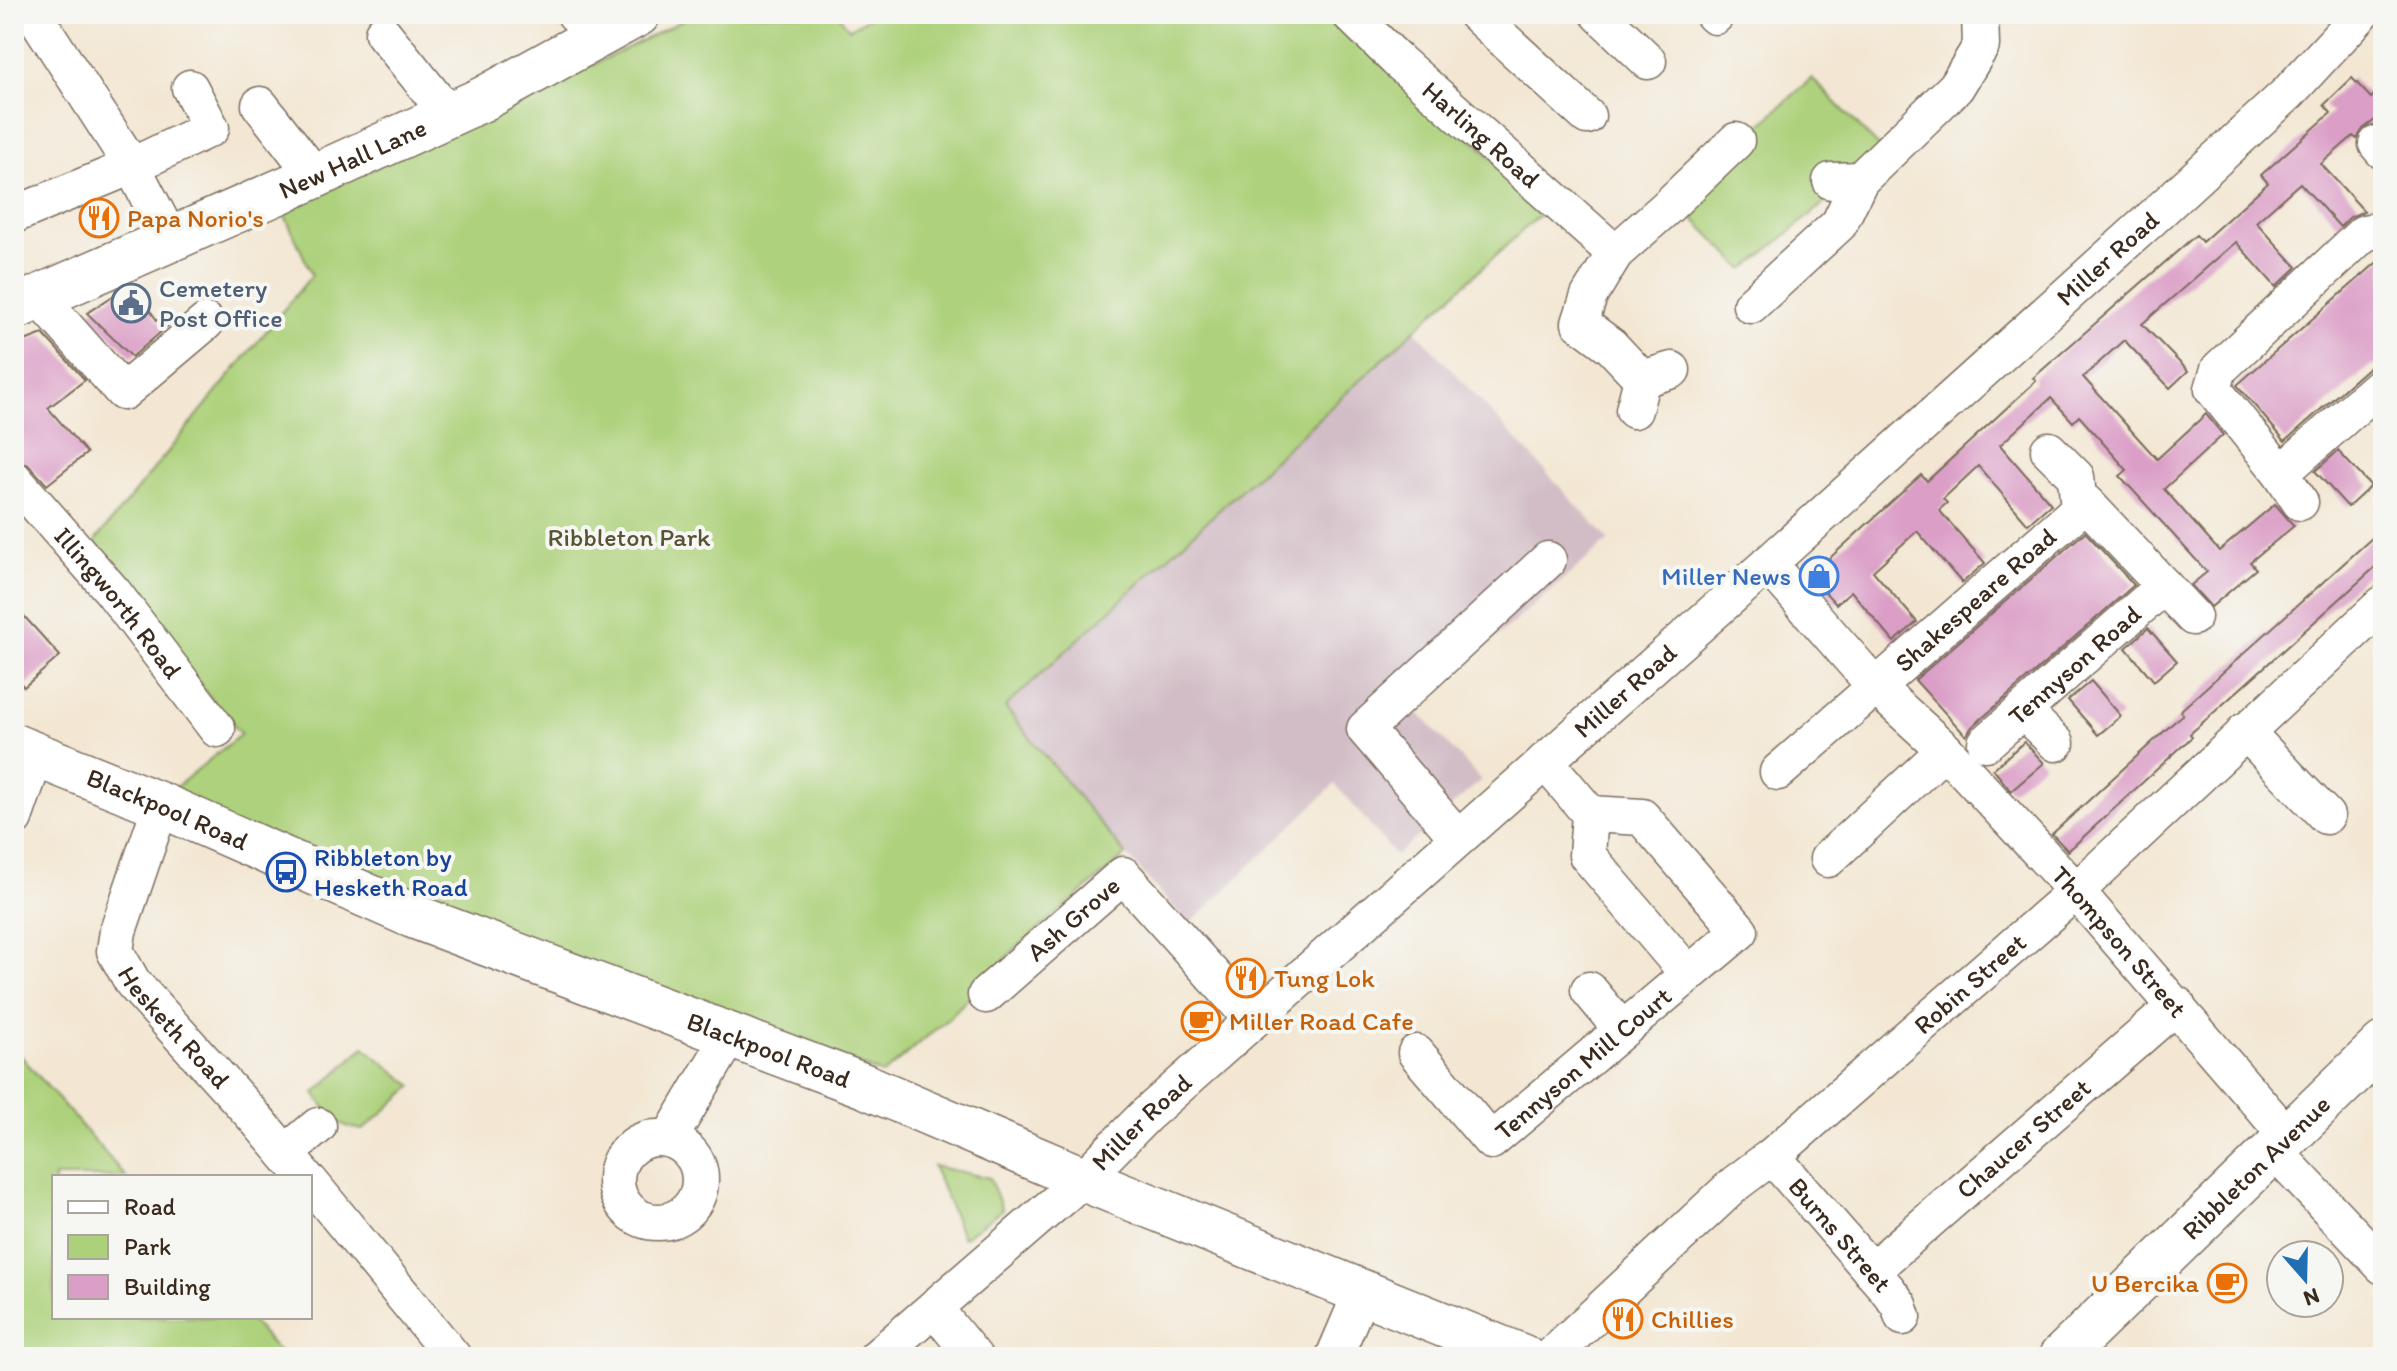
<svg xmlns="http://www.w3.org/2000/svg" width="2397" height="1371" font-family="Itim,sans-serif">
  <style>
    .industrial { fill: #d2bdc6 }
    .green { fill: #add17b; stroke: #747e4c; stroke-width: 2 }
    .building { fill: #db9fc7 }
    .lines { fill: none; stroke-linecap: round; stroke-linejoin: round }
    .minor-casing { stroke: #7b6c5d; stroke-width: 39 }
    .major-casing { stroke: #7b6c5d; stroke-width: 47 }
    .highway-casing { stroke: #7b6c5d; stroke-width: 47 }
    .minor { stroke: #fff; stroke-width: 36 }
    .major { stroke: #fff; stroke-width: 44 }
    .highway { stroke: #fff; stroke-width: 44 }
    .labels { text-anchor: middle; stroke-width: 8; stroke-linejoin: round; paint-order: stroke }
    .street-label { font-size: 26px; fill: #3b2a1e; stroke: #f6f6f2 }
    .food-label { font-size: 26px; fill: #c56008; stroke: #f6f6f2; text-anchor: start }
    .service-label { font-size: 26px; fill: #4e5e75; stroke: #f6f6f2; text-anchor: start }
    .park-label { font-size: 26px; fill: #585435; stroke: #f6f6f2 }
    .shop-label { font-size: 26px; fill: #366cbe; stroke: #f6f6f2; text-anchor: end }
    .transit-label { font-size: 26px; fill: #164399; stroke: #f6f6f2; text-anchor: start }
  </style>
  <rect width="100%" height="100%" fill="#f6f6f2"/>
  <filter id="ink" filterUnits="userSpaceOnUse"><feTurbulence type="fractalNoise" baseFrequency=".0125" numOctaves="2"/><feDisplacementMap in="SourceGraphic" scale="16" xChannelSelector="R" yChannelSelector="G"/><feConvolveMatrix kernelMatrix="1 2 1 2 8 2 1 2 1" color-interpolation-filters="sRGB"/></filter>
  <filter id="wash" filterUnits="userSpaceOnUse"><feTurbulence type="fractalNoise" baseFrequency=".006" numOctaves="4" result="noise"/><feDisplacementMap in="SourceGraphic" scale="32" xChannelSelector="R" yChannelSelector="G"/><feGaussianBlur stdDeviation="1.8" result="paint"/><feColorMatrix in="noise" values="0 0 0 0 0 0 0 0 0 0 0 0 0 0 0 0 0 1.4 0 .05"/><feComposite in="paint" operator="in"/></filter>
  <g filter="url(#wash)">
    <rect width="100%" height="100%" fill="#f3e7d3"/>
    <path class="industrial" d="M1415 330 1609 540 1414 708 1481 780 1396 856 1335 784 1189 925 993 704Z"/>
    <path class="green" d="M695 14H838L849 29 875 14H1339L1546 209 1005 707 1126 855 1014 950 950 1017 883 1074 249 833 170 792 241 734 113 581 95 541 312 275 283 211 583 70Z
      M1812 78 1885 153 1744 270 1676 201Z
      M364 1047 413 1086 363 1130C334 1126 330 1116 315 1093Z
      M14 1048 126 1177H54V1317H248L283 1357H14Z
      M933 1166 990 1178 1002 1210 963 1238Z"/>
    <g id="blocks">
      <path class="building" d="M2352 78 2371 98 2383 86V114L2363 129 2357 139 2353 136 2321 164 2364 211 2350 217 2340 227 2300 183 2256 222 2297 267 2276 287 2236 242 2142 324 2188 371 2170 388 2124 340 2083 377 2157 459 2206 414 2223 435 2164 489 2219 551 2275 504 2294 526 2250 562 2256 569 2211 607 2191 585 2207 572 2120 476 2127 470 2079 416 2073 422 2051 398 2000 445 2051 504 2028 524 1978 466 1943 499 1947 503 1939 510 1985 563 1962 583 1917 531 1873 571 1917 622 1894 642 1851 591 1836 604 1810 576 1921 475 1927 481 2036 381 2033 378 2196 235 2202 242 2268 183 2261 175 2331 113 2324 105Z
        M2383 257V363L2369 367 2285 441 2237 385Z
        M131 284 159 323 171 313 176 319 132 357 87 313Z
        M43 334 85 380 48 408 87 453 47 485 29 465 14 459V345Z
        M2338 451 2371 486 2348 507 2315 471Z
        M2383 528V560L2190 734 2192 737 2068 851 2052 834 2183 714 2180 711Z
        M2085 532 2134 585 1972 727 1966 736 1915 680Z
        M14 605 60 656 24 687 14 676Z
        M2148 628 2177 661 2154 681 2126 648Z
        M2091 681 2121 716 2098 735 2068 700Z
        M2024 742 2044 763 2011 791 1993 769Z"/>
    </g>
  </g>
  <g filter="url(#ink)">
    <use href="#blocks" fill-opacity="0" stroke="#7b6c5d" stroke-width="2"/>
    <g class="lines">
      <defs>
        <g id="minor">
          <path d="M34 14 132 166 170 239"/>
          <path d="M575 14 598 36"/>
          <path id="s1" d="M1350 14 1397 60 1615 253 1666 208 1736 141"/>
          <path d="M1476 14 1587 116"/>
          <path d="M1599 14 1648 61"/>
          <path d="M1713 14 1715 16"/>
          <path d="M383 33 448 114"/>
          <path d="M260 105 315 176"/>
          <path d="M2377 144 2383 151"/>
          <path d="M1831 181 1860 180 1956 87 1981 46 1980 14"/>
          <path d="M14 215 132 166 211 128 190 88"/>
          <path d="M1615 253 1589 296 1580 323 1611 346 1642 379"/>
          <path d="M39 297 123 392 206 322"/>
          <path d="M1751 305 1839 224 1860 180"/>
          <path d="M1634 410 1642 379 1672 370"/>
          <path d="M2049 450 2076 477 2079 510"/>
          <path d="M2281 473 2383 383"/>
          <path id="s2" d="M14 479 113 592 217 729"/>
          <path d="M2300 502 2281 473 2213 389 2219 369 2364 233 2383 229"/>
          <path id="s3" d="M1768 564 1876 687 1945 750 2076 891 2288 1137"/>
          <path d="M2023 711 2056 743"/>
          <path d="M2245 731 2326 816"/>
          <path id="s4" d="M1986 743 2164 586"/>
          <path d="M1545 761 1590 814 1587 855 1688 974"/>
          <path id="s5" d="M1778 772 2086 503 2193 617"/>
          <path id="s6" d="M161 805 118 931 115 951 133 983 257 1120 305 1177"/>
          <path d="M14 818 36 755"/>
          <path d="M1458 838 1365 729 1548 560"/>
          <path d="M1828 859 1945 750"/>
          <path d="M1589 990 1622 1030"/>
          <path id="s7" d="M986 995 1123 875 1253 1020"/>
          <path id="s8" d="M1416 1053 1491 1141 1740 931 1642 817 1590 814"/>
          <circle cx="658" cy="1180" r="42"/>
          <path d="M669 1139 730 1036"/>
          <path d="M2274 1151 2383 1266"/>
          <path d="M286 1153 318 1126"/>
          <path id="s9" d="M1772 1156 1887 1289 1899 1305 1903 1317"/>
          <path d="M310 1182 453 1357"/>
          <path id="s10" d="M1871 1271 2177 1005"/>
          <path d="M934 1308 974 1357"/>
          <path id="s11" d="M877 1357 1083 1179 1145 1116 1768 564 2150 220 2287 94 2361 14"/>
          <path d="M1334 1357 1361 1294"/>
          <path id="s12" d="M1550 1357 1736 1183 1772 1156 2076 891 2383 604"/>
        </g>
        <g id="major">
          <path id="s13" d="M2061 1357 2383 1044"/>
        </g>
        <g id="highway">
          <path id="s14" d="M14 308 315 176 483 99 638 14"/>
          <path id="s15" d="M14 746 161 805 413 916 865 1086 1083 1179 1523 1357"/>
        </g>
      </defs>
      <use href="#minor" class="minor-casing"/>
      <use href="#major" class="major-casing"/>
      <use href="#highway" class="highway-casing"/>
      <use href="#minor" class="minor"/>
      <use href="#major" class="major"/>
      <use href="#highway" class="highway"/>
    </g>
  </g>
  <defs>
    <symbol id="restaurant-ring" viewBox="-11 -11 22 22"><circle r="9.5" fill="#f6f6f2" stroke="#e8710a" stroke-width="1.5"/><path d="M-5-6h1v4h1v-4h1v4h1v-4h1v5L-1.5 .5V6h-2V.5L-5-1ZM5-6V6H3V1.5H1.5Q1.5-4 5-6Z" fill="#e8710a"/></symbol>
    <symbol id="civic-ring" viewBox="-11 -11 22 22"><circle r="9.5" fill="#f6f6f2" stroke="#5c6f8a" stroke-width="1.5"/><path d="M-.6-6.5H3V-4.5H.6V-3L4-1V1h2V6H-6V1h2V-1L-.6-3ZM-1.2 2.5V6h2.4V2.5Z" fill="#5c6f8a"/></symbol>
    <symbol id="shop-ring" viewBox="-11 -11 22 22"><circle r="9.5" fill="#f6f6f2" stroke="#3f7fe0" stroke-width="1.5"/><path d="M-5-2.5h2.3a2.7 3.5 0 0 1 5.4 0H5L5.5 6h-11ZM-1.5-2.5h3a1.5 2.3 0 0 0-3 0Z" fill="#3f7fe0"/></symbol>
    <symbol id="bus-ring" viewBox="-11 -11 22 22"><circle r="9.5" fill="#f6f6f2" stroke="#1a4fb4" stroke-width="1.5"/><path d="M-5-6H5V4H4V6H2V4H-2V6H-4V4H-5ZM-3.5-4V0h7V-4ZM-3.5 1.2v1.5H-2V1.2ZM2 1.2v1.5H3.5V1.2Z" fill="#1a4fb4"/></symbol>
    <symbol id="cafe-ring" viewBox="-11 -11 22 22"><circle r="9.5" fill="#f6f6f2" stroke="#e8710a" stroke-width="1.5"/><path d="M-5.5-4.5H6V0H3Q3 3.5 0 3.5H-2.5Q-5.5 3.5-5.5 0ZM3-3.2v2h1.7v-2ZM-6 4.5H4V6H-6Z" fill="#e8710a"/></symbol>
  </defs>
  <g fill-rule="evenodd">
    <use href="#restaurant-ring" x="77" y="196" width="44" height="44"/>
    <use href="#civic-ring" x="109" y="281" width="44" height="44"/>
    <use href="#shop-ring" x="1797" y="554" width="44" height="44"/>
    <use href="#bus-ring" x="264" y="850" width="44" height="44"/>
    <use href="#restaurant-ring" x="1224" y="956" width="44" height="44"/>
    <use href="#cafe-ring" x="1179" y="999" width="44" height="44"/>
    <use href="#cafe-ring" x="2205" y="1261" width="44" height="44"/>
    <use href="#restaurant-ring" x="1601" y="1297" width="44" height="44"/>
  </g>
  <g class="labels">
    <g class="street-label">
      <text dy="9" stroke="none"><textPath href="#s1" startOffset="178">Harling Road</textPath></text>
      <text dy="9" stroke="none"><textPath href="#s14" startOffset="370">New Hall Lane</textPath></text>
      <text dy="9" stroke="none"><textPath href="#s11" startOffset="1650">Miller Road</textPath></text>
      <text dy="9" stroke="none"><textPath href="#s5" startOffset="262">Shakespeare Road</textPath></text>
      <text dy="9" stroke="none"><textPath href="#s2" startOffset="162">Illingworth Road</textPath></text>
      <text dy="9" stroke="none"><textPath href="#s4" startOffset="118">Tennyson Road</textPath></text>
      <text dy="9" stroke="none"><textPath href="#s11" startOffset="1002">Miller Road</textPath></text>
      <text dy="9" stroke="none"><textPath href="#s15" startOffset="166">Blackpool Road</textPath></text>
      <text dy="9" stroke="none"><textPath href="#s7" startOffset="116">Ash Grove</textPath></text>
      <text dy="9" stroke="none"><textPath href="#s3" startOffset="516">Thompson Street</textPath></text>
      <text dy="9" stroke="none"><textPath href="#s12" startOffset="562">Robin Street</textPath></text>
      <text dy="9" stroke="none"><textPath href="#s6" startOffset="250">Hesketh Road</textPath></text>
      <text dy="9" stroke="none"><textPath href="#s15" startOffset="814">Blackpool Road</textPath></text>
      <text dy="9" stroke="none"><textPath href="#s8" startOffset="236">Tennyson Mill Court</textPath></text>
      <text dy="9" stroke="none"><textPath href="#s11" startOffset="354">Miller Road</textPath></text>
      <text dy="9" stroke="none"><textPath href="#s10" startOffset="202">Chaucer Street</textPath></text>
      <text dy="9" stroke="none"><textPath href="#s13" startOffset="272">Ribbleton Avenue</textPath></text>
      <text dy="9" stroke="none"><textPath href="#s9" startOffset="104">Burns Street</textPath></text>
    </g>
    <g class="food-label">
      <text x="127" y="227">Papa Norio's</text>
      <text x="1274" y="987">Tung Lok</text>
      <text x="1229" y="1030">Miller Road Cafe</text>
      <text x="2199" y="1292" text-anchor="end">U Bercika</text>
      <text x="1651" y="1328">Chillies</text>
    </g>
    <g class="service-label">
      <text x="159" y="297">Cemetery<tspan x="159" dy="30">Post Office</tspan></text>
    </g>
    <g class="park-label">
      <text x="629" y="546">Ribbleton Park</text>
    </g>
    <g class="shop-label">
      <text x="1791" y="585">Miller News</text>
    </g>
    <g class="transit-label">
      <text x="314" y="866">Ribbleton by<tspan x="314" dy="30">Hesketh Road</tspan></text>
    </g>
  </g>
  <rect width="2397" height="1371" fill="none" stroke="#f6f6f2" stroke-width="48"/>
  <rect x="52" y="1175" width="260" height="144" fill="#f6f6f2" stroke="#aba49d" stroke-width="2"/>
  <rect x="68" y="1201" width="40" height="12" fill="#ffffff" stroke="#aba49d" stroke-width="2"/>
  <text x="124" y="1215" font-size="24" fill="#3b2a1e">Road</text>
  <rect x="68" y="1235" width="40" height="24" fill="#add17b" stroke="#aba49d" stroke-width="2"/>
  <text x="124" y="1255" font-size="24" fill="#3b2a1e">Park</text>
  <rect x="68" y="1275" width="40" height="24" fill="#db9fc7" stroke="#aba49d" stroke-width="2"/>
  <text x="124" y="1295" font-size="24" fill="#3b2a1e">Building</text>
  <g transform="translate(2305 1279) rotate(160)"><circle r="38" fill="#f6f6f2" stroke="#aba49d" stroke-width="2"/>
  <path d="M0-6L14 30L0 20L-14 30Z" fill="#1f6fb2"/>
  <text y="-12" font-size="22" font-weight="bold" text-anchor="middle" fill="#3b2a1e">N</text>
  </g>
</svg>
